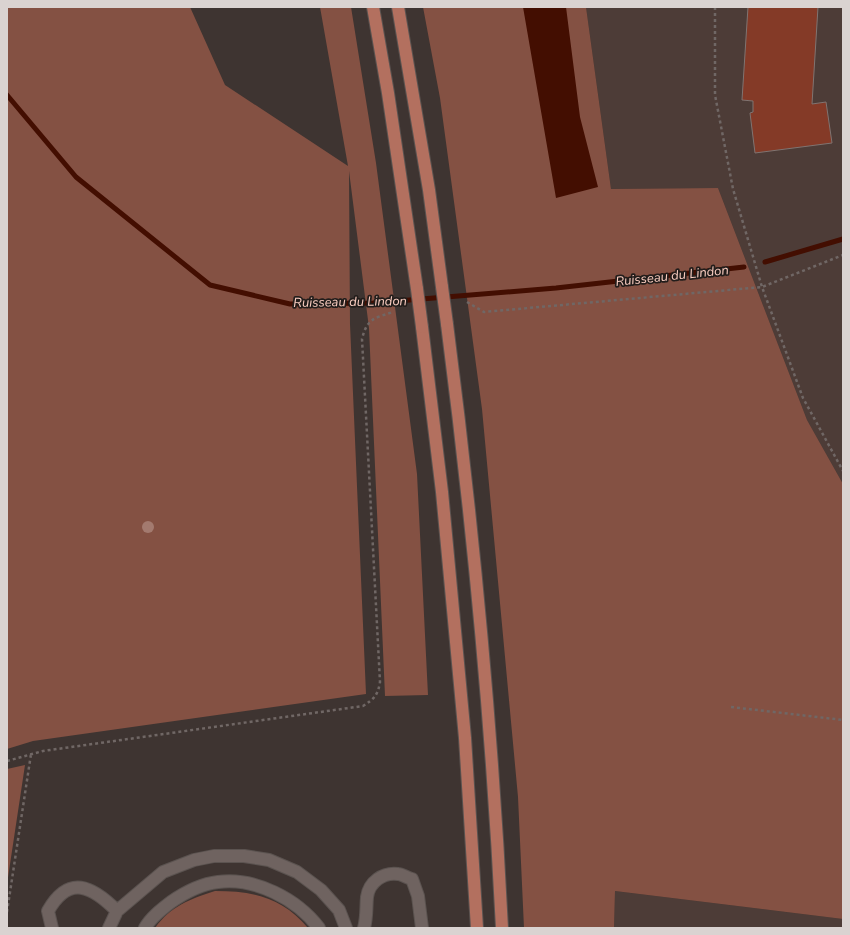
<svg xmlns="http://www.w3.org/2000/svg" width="850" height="935" font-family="'Nunito Sans',sans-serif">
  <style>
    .built { fill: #4d3c37 }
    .green { fill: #845143 }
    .water { fill: #430e01 }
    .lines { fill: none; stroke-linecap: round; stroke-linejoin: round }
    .stream { stroke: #430e01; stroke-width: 5 }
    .building { fill: #843a27; stroke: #807471 }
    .minor-casing { stroke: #5b5350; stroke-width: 14 }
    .trunk-casing { stroke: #5b5350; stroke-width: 14 }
    .path { stroke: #706765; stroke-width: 2.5; stroke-dasharray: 3 3; stroke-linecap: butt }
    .minor { stroke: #6f6360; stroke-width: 12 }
    .trunk { stroke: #b3705f; stroke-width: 12 }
    .trunk-bridge-casing { stroke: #5b5350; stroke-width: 14; stroke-linecap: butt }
    .trunk-bridge { stroke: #b3705f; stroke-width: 12 }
    .tree { fill: #a37a6f }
    .labels { text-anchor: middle; stroke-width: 3.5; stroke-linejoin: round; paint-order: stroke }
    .water-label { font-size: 13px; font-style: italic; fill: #facdc0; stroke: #221d1b }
  </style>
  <rect width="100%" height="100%" fill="#3e3431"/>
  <path class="built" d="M586 7H843V484L807 420 718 188 611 189Z
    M615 891 843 919V928H614Z"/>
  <path class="green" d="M7 7H190L225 85 348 166 320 7H351L376 163 417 474 428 695 385 696 369 328 349 171 350 324 366 694 33 741 7 749Z
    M423 7H586L611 189 718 188 807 420 843 484V919L615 891 614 928H524L518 797 482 409 440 98Z
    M25 765 7 884V769Z
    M215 891C253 891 282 897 308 928H155C171 906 190 899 215 891Z"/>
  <path class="water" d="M523 7H566L580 117 598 187 556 198Z"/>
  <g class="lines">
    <path class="stream" d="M7 95 76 177 210 285 290 304 373 303 556 288 744 267
      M765 262 843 239"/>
  </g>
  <path class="building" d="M748 7H818L812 104 826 102 832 143 755 153 750 113 753 112V101L742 100Z"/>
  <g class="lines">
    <defs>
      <path id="minor" d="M52 928 48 911C69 874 92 886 117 911
        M109 928 117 911 163 872 194 860 214 856H244L269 860 297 872 321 890 339 910 346 928
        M145 928C150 918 162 909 171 902 184 893 201 884 218 882 255 877 297 899 319 928
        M364 928C367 917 366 908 367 897 369 882 383 872 398 874 402 874 407 878 412 879L418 896 422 928"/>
      <path id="trunk" d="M373 7 388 93 417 289
        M398 7 429 190 442 287
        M447 324C473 525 492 726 502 928
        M422 327 442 492 465 738 477 928"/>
    </defs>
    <use href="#minor" class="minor-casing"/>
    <use href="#trunk" class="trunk-casing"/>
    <path class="path" d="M715 7V95L733 189 762 287 803 398 843 471
      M467 302 484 312 762 287 843 255
      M731 707 843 720
      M7 761 43 751 363 706C374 699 378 695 380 682L362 339C367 318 375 318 393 312
      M7 912 31 754"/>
    <use href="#minor" class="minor"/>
    <use href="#trunk" class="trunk"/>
    <defs>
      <path id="trunk-bridge" d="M442 287 447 324
        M417 289 422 327"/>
    </defs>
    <use href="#trunk-bridge" class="trunk-bridge-casing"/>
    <use href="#trunk-bridge" class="trunk-bridge"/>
  </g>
  <circle class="tree" cx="148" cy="527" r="6"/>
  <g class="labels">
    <g class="water-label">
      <text transform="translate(672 275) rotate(-6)" y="5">Ruisseau du Lindon</text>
      <text transform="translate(350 301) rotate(-1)" y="5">Ruisseau du Lindon</text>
    </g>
  </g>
  <rect width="850" height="935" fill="none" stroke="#dad3d1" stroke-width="16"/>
</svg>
